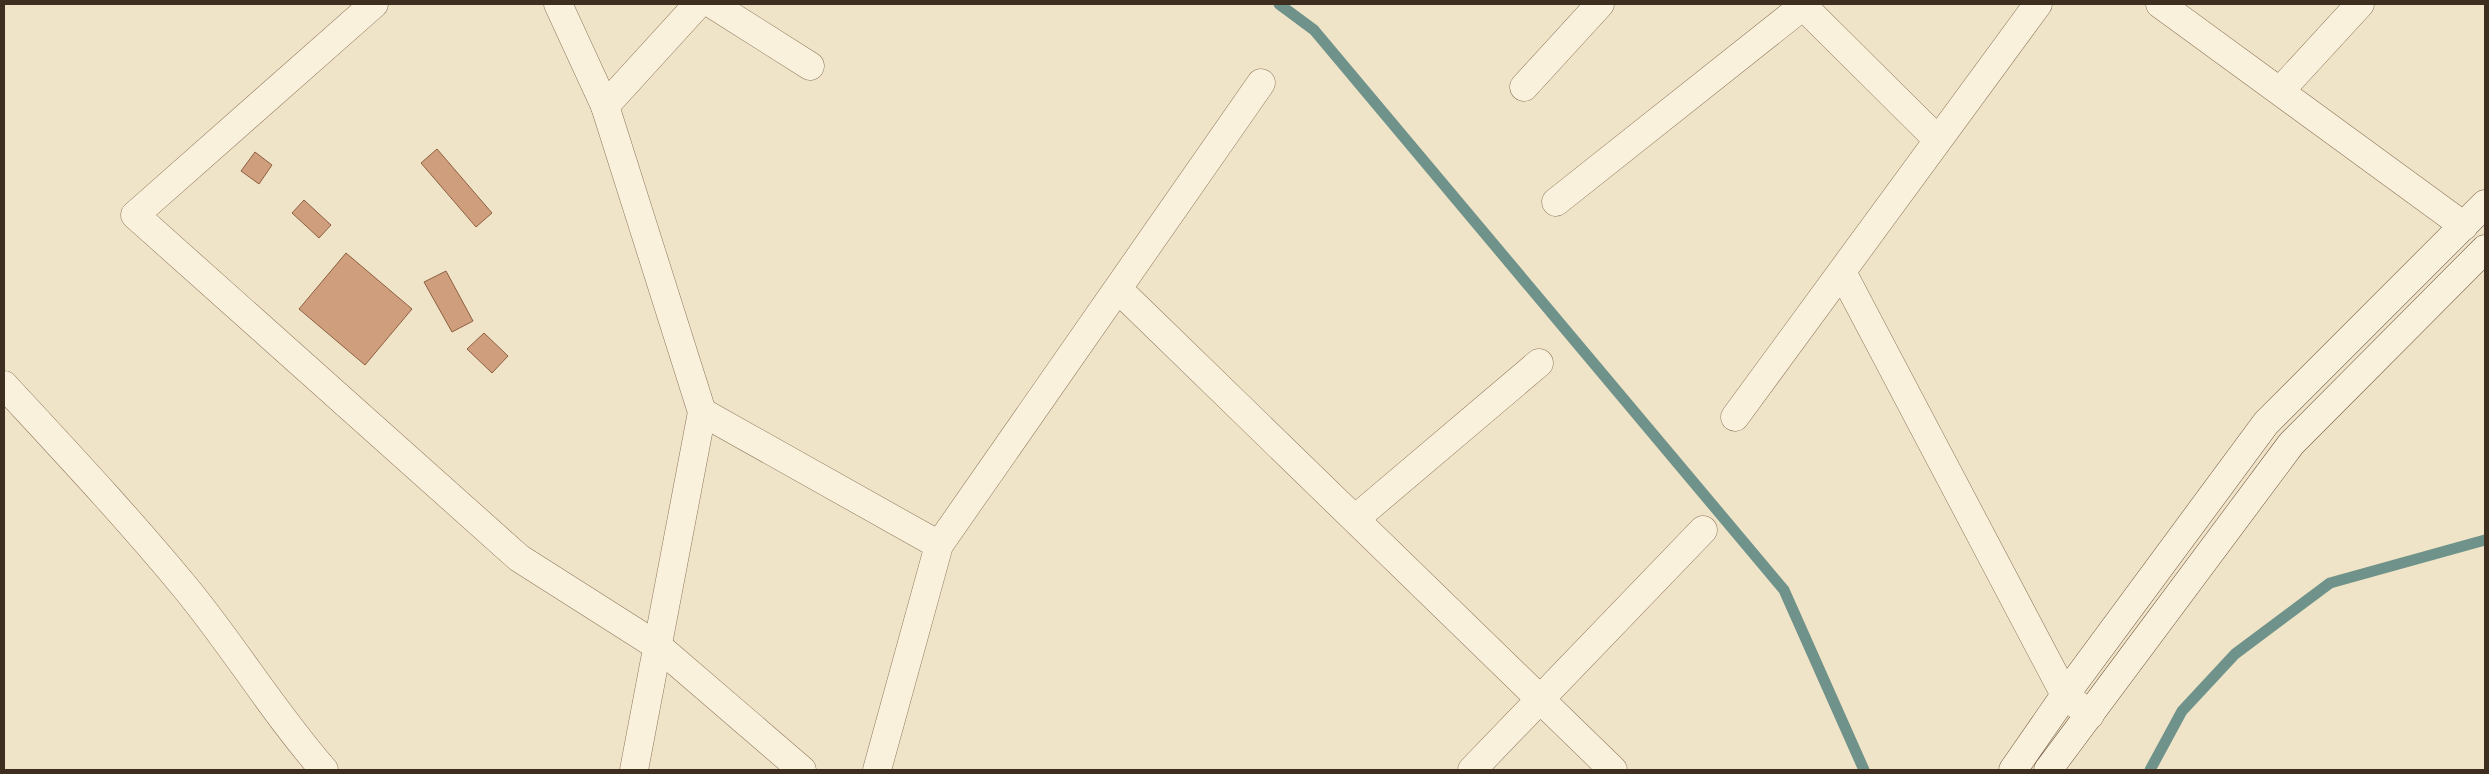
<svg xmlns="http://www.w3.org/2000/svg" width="2489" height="774" font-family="'Times New Roman',serif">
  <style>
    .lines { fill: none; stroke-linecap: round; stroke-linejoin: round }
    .stream { stroke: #6f938a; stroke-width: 11 }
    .building { fill: #cf9f7d; stroke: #8d5f41 }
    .minor-casing { stroke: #8d765c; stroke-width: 29 }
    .tertiary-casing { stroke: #8d765c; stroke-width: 29 }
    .secondary-casing { stroke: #6f573f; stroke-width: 29 }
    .minor { stroke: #faf1dc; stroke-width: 28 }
    .tertiary { stroke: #faf1dc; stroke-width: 28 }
    .secondary { stroke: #faf1dc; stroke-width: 28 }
  </style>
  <rect width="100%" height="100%" fill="#f0e4c8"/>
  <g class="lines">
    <path class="stream" d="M1279 4 1314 30 1784 590 1864 770
      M2150 770 2182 711 2235 654 2330 583 2485 540"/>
  </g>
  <path class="building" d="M437 149 492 213 476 227 421 163Z
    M255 152 272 165 259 184 241 171Z
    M304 200 331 225 319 238 292 213Z
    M346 253 412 309 365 365 299 309Z
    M446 271 473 321 452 332 424 282Z
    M484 333 508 356 492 373 467 349Z"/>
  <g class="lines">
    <defs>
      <path id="minor" d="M374 4 135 215 519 558 659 647 802 770
        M712 4 810 66
        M1801 4 1938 140
        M2160 4 2464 226
        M1524 87 1600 4
        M2280 91 2360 4
        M605 106 698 4
        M1556 202 1803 6
        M1842 272 2065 695 2090 715
        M1118 289 1613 770
        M4 385C65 451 127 517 184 586 233 645 273 712 324 770
        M702 412 939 545
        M1735 417 2038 4
        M1355 519 1539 363
        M877 770 939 545 1261 83
        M1472 770 1703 530"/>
      <path id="tertiary" d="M558 4 605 106 702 412 634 770"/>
      <path id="secondary" d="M2013 770 2065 695 2266 423 2485 204
        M2048 770 2291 444 2485 249"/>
    </defs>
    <use href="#minor" class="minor-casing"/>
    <use href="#tertiary" class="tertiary-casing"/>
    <use href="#secondary" class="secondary-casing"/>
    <use href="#minor" class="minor"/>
    <use href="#tertiary" class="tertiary"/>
    <use href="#secondary" class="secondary"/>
  </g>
  <rect width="2489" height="774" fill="none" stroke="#3d2e20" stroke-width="10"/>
</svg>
